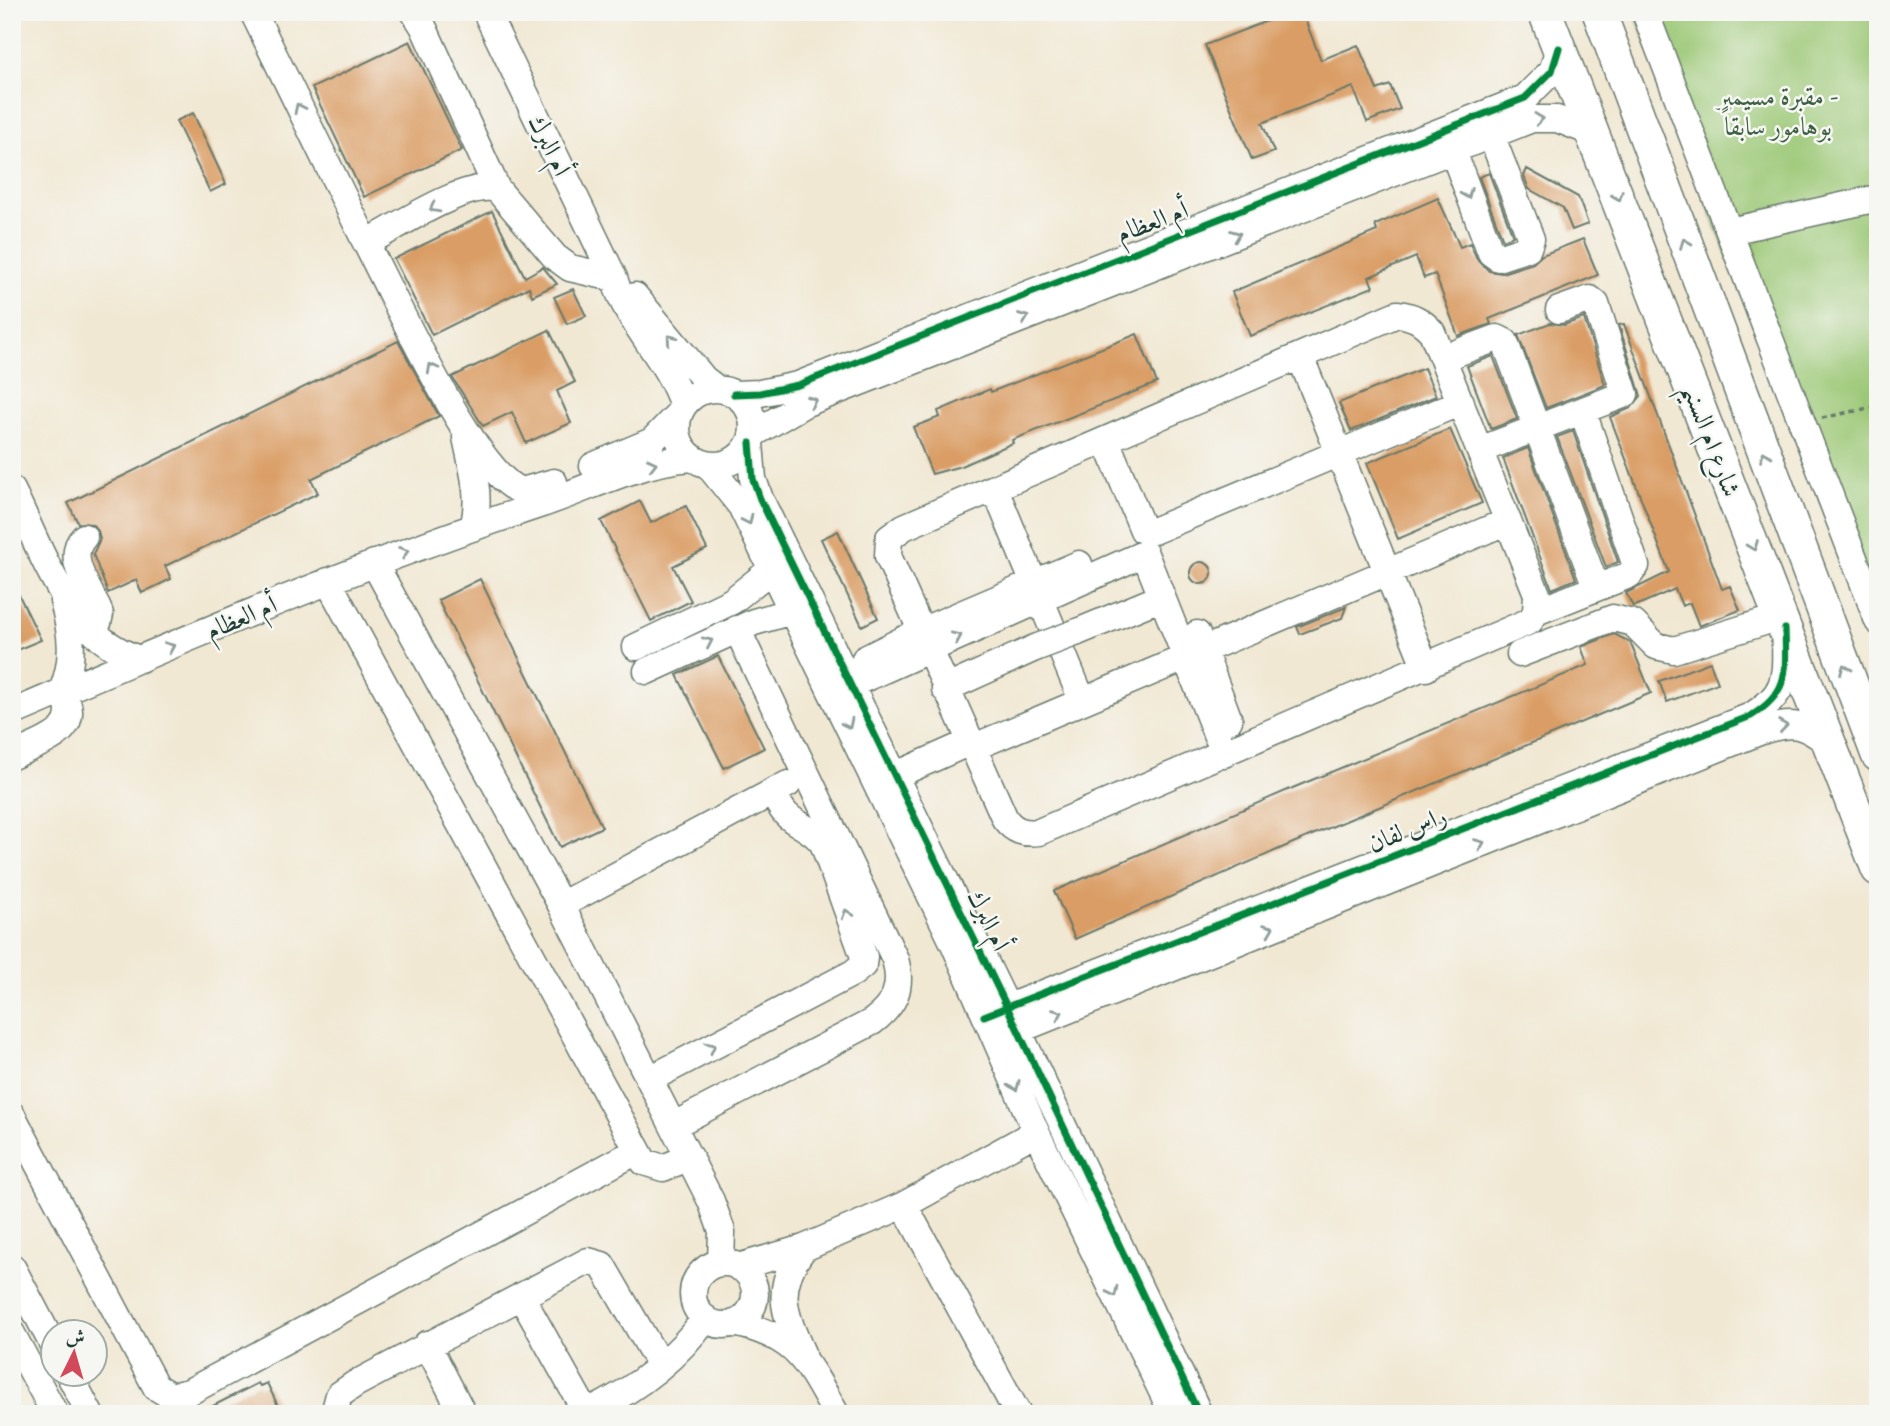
<svg xmlns="http://www.w3.org/2000/svg" width="1890" height="1426" font-family="Alegreya,Amiri,serif">
  <style>
    .green { fill: #9bc876; stroke: #5d8255; stroke-width: 2 }
    .building { fill: #da9d65 }
    .lines { fill: none; stroke-linecap: round; stroke-linejoin: round }
    .minor-casing { stroke: #68796c; stroke-width: 29 }
    .major-casing { stroke: #68796c; stroke-width: 36 }
    .path { stroke: #68796c; stroke-width: 3.5; stroke-dasharray: 5 5; stroke-linecap: butt }
    .minor { stroke: #fff; stroke-width: 26 }
    .major { stroke: #fff; stroke-width: 33 }
    .minor-bridge-casing { stroke: #68796c; stroke-width: 29; stroke-linecap: butt }
    .minor-bridge { stroke: #fff; stroke-width: 26 }
    .cycleway-casing { stroke: #f6f6f2; stroke-width: 11 }
    .cycleway { stroke: #00873e; stroke-width: 7 }
    .oneway { stroke: #8f9e9a }
    .labels { text-anchor: middle; stroke-width: 5; stroke-linejoin: round; paint-order: stroke }
    .park-label { font-size: 26px; fill: #3e6044; stroke: #f6f6f2 }
    .street-label { font-size: 26px; fill: #1f3d34; stroke: #f6f6f2 }
  </style>
  <rect width="100%" height="100%" fill="#f6f6f2"/>
  <filter id="ink" filterUnits="userSpaceOnUse"><feTurbulence type="fractalNoise" baseFrequency=".0143" numOctaves="2"/><feDisplacementMap in="SourceGraphic" scale="14" xChannelSelector="R" yChannelSelector="G"/><feConvolveMatrix kernelMatrix="1 2 1 2 8 2 1 2 1" color-interpolation-filters="sRGB"/></filter>
  <filter id="wash" filterUnits="userSpaceOnUse"><feTurbulence type="fractalNoise" baseFrequency=".00686" numOctaves="4" result="noise"/><feDisplacementMap in="SourceGraphic" scale="28" xChannelSelector="R" yChannelSelector="G"/><feGaussianBlur stdDeviation="1.57" result="paint"/><feColorMatrix in="noise" values="0 0 0 0 0 0 0 0 0 0 0 0 0 0 0 0 0 1.4 0 .05"/><feComposite in="paint" operator="in"/></filter>
  <g filter="url(#wash)">
    <rect width="100%" height="100%" fill="#f1e8d3"/>
    <path class="green" d="M1635 12H1878V651Z"/>
    <g id="blocks">
      <path class="building" d="M1290 12H1302L1321 60 1358 45 1377 90 1390 85 1400 109 1367 122 1353 87 1262 123 1274 152 1252 160 1205 45Z
        M410 41 462 150 364 197 312 88Z
        M193 113 226 184 210 192 176 121Z
        M1527 169 1578 197 1588 224 1572 230 1563 208 1529 189 1524 176Z
        M1489 173 1513 236 1503 240 1479 177Z
        M1438 198 1460 247 1470 243 1477 259 1489 271 1502 273 1533 263 1542 255 1583 239 1598 275 1489 319 1491 324 1458 336 1435 274 1424 278 1416 257 1369 277 1373 287 1250 336 1232 292 1377 231 1375 225Z
        M492 211 525 277 543 267 557 284 532 296 529 287 432 335 394 259Z
        M573 289 586 316 567 324 554 297Z
        M1584 318 1605 385 1546 408 1518 335 1550 323 1564 325Z
        M1624 324 1722 589 1730 586 1740 610 1699 626 1690 603 1682 606 1675 589 1633 607 1626 593 1669 572 1610 417 1631 408 1641 396 1619 325Z
        M549 330 575 382 557 391 571 423 526 443 512 412 483 426 452 377Z
        M1137 334 1157 383 1012 440 1013 443 961 466 932 474 913 427 940 417 938 411 990 389 991 392Z
        M398 341 439 416 311 479 318 493 165 566 171 579 142 593 136 580 108 593 93 554 100 539 98 531 92 524 78 523 68 503Z
        M1493 356 1517 419 1491 429 1467 366Z
        M1424 368 1436 396 1351 431 1339 403Z
        M1450 429 1482 503 1398 539 1367 463Z
        M1573 431 1618 562 1606 567 1557 437Z
        M1528 448 1576 579 1552 589 1503 458Z
        M640 501 651 523 686 506 707 549 673 566 691 601 651 621 601 521Z
        M838 531 878 618 862 626 821 539Z
        M1190 573a11 11 0 1 1 22 0a11 11 0 1 1-22 0Z
        M480 579 602 827 560 847 438 600Z
        M12 581 41 640 12 652Z
        M1346 607 1342 618 1300 634 1297 627Z
        M1614 634 1630 642 1651 693 1293 843 1075 939 1054 891 1295 787 1588 665 1581 647Z
        M718 656 764 748 724 768 677 675Z
        M1710 662 1718 683 1667 702 1659 681Z
        M258 1383 260 1386 267 1383 282 1414H197Z"/>
    </g>
  </g>
  <g filter="url(#ink)">
    <use href="#blocks" fill-opacity="0" stroke="#68796c" stroke-width="2"/>
    <g class="lines">
      <defs>
        <path id="minor" d="M253 12 366 243C395 228 466 180 497 189
          M414 12 423 26 497 189 555 257 570 268 614 278
          M486 12 614 278C628 326 668 358 683 406
          M1645 12 1878 621
          M1447 135 1491 253 1498 258 1528 248 1531 239 1485 119
          M1730 231 1878 198
          M366 243C391 291 476 478 522 491L554 482
          M635 296 704 379 717 389
          M1397 314C1413 316 1421 320 1432 332L1537 594 1536 612 1530 621 1039 832C1024 834 1014 831 1005 819L888 556 889 538 904 527Z
          M1300 356 1426 668
          M1443 358 1497 338 1505 342 1596 587
          M677 427a38 38 0 1 1 76 0a38 38 0 1 1-76 0Z
          M734 394 760 393 798 385 1525 98 1552 71 1559 48
          M753 434 804 404 1532 119H1557L1593 133
          M466 437C472 468 482 497 473 527
          M1106 440 1143 530
          M750 443 753 479 760 499 1008 1009 1199 1414
          M1480 450 1625 394 1596 304 1590 299 1559 310
          M708 465 741 506 954 944 1036 1132 1173 1414
          M593 466 652 441 679 413
          M995 489 1082 700
          M12 490C42 551 69 639 140 659
          M1153 531 1461 402
          M84 537C63 558 92 591 100 614L98 623 91 630
          M1145 554 1224 754
          M374 563 561 905 711 1201 722 1231 721 1263
          M328 581 644 1162 663 1168 690 1157
          M1536 612 1629 575 1636 566 1583 412
          M1075 633 1162 597
          M1197 634 1229 720
          M636 647 732 601 772 569
          M1520 654 1613 618 1633 623 1656 646 1674 650 1780 617
          M865 659 921 631 1079 564
          M647 671 754 622 792 611
          M850 685 1143 554
          M945 689 1035 648
          M62 691C75 660 72 634 63 601
          M12 713C185 639 358 565 536 506 589 489 636 462 692 458
          M972 748 1508 521
          M12 756C43 741 86 732 62 691
          M894 776 970 742
          M561 905 788 784
          M993 1013 1751 716C1787 694 1786 677 1785 638
          M998 1035 1016 1031 1759 732C1793 720 1803 723 1831 745
          M650 1079 853 973 863 965 864 957 823 843C804 819 785 828 774 791
          M12 1115 156 1387 171 1396 189 1392 637 1151
          M674 1125 872 1022C895 1005 903 987 895 959L737 629
          M904 1205 1018 1414
          M693 1294a31 31 0 1 1 62 0a31 31 0 1 1-62 0Z
          M12 1267 52 1343
          M738 1267 804 1248 904 1205 1036 1132
          M521 1296 587 1414
          M734 1323C797 1336 807 1362 836 1414
          M12 1334 55 1414
          M427 1344 463 1414
          M802 1353C783 1311 774 1286 804 1248
          M69 1374 90 1414
          M588 1413C634 1390 676 1360 705 1318
          M334 1414 339 1395 355 1384 588 1261 602 1265 660 1365"/>
        <path id="major" d="M1545 12 1878 869
          M1599 12 1878 755"/>
      </defs>
      <use href="#minor" class="minor-casing"/>
      <use href="#major" class="major-casing"/>
      <path class="path" d="M1672 20 1709 12
        M1822 418 1878 406"/>
      <use href="#minor" class="minor"/>
      <use href="#major" class="major"/>
      <defs>
        <path id="minor-bridge" d="M1035 648 1075 633"/>
      </defs>
      <use href="#minor-bridge" class="minor-bridge-casing"/>
      <use href="#minor-bridge" class="minor-bridge"/>
      <defs>
        <path id="cycleway" d="M734 394 760 393 798 385 1525 98 1552 71 1559 48
          M750 443 753 479 760 499 1008 1009 1199 1414
          M984 1016 1751 716C1790 692 1786 671 1785 629"/>
      </defs>
      <use href="#cycleway" class="cycleway-casing"/>
      <use href="#cycleway" class="cycleway"/>
    </g>
    <defs><path id="oneway-chevron" d="M-2-3.5L2.5 0L-2 3.5" fill="none" stroke-width="1.6" stroke-linecap="round" stroke-linejoin="round" transform="scale(1.75)"/></defs>
    <g class="oneway">
      <use href="#oneway-chevron" transform="translate(299 108) rotate(-116)"/>
      <use href="#oneway-chevron" transform="translate(1539 119) rotate(-7)"/>
      <use href="#oneway-chevron" transform="translate(1467 194) rotate(67)"/>
      <use href="#oneway-chevron" transform="translate(1618 196) rotate(69)"/>
      <use href="#oneway-chevron" transform="translate(434 208) rotate(152)"/>
      <use href="#oneway-chevron" transform="translate(1236 235) rotate(-22)"/>
      <use href="#oneway-chevron" transform="translate(1685 243) rotate(-111)"/>
      <use href="#oneway-chevron" transform="translate(1024 318) rotate(-21)"/>
      <use href="#oneway-chevron" transform="translate(671 339) rotate(-130)"/>
      <use href="#oneway-chevron" transform="translate(432 368) rotate(-118)"/>
      <use href="#oneway-chevron" transform="translate(812 401) rotate(-22)"/>
      <use href="#oneway-chevron" transform="translate(1765 456) rotate(-111)"/>
      <use href="#oneway-chevron" transform="translate(652 464) rotate(-14)"/>
      <use href="#oneway-chevron" transform="translate(748 520) rotate(64)"/>
      <use href="#oneway-chevron" transform="translate(1753 546) rotate(69)"/>
      <use href="#oneway-chevron" transform="translate(404 552) rotate(-20)"/>
      <use href="#oneway-chevron" transform="translate(957 637) rotate(-24)"/>
      <use href="#oneway-chevron" transform="translate(708 642) rotate(-25)"/>
      <use href="#oneway-chevron" transform="translate(170 647) rotate(-23)"/>
      <use href="#oneway-chevron" transform="translate(1845 669) rotate(-111)"/>
      <use href="#oneway-chevron" transform="translate(848 724) rotate(64)"/>
      <use href="#oneway-chevron" transform="translate(1783 726) rotate(-8)"/>
      <use href="#oneway-chevron" transform="translate(1480 844) rotate(-22)"/>
      <use href="#oneway-chevron" transform="translate(847 914) rotate(-108)"/>
      <use href="#oneway-chevron" transform="translate(1269 929) rotate(-22)"/>
      <use href="#oneway-chevron" transform="translate(1058 1014) rotate(-22)"/>
      <use href="#oneway-chevron" transform="translate(711 1047) rotate(-28)"/>
      <use href="#oneway-chevron" transform="translate(1015 1086) rotate(66)"/>
      <use href="#oneway-chevron" transform="translate(1113 1292) rotate(64)"/>
    </g>
  </g>
  <g class="labels">
    <g class="park-label">
      <text x="1778" y="105">مقبرة مسيمير -<tspan x="1778" dy="30">بوهامور سابقاً</tspan></text>
    </g>
    <g class="street-label">
      <text transform="translate(550 145) rotate(64)" y="9">أم البرك</text>
      <text transform="translate(1152 221) rotate(-21)" y="9">أم العظام</text>
      <text transform="translate(1712 440) rotate(69)" y="9">شارع ام السنيم</text>
      <text transform="translate(241 617) rotate(-23)" y="9">أم العظام</text>
      <text transform="translate(1407 829) rotate(-22)" y="9">راس لفان</text>
      <text transform="translate(989 920) rotate(64)" y="9">أم البرك</text>
    </g>
  </g>
  <rect width="1890" height="1426" fill="none" stroke="#f6f6f2" stroke-width="42"/>
  <g transform="translate(74 1353) rotate(5)"><circle r="33" fill="#f6f6f2" stroke="#a0aca6" stroke-width="2"/>
  <path d="M0-5L12 26L0 18L-12 26Z" fill="#d1495b"/>
  <text y="-10" font-size="19" font-weight="bold" text-anchor="middle" fill="#1f3d34">ش</text>
  </g>
</svg>
